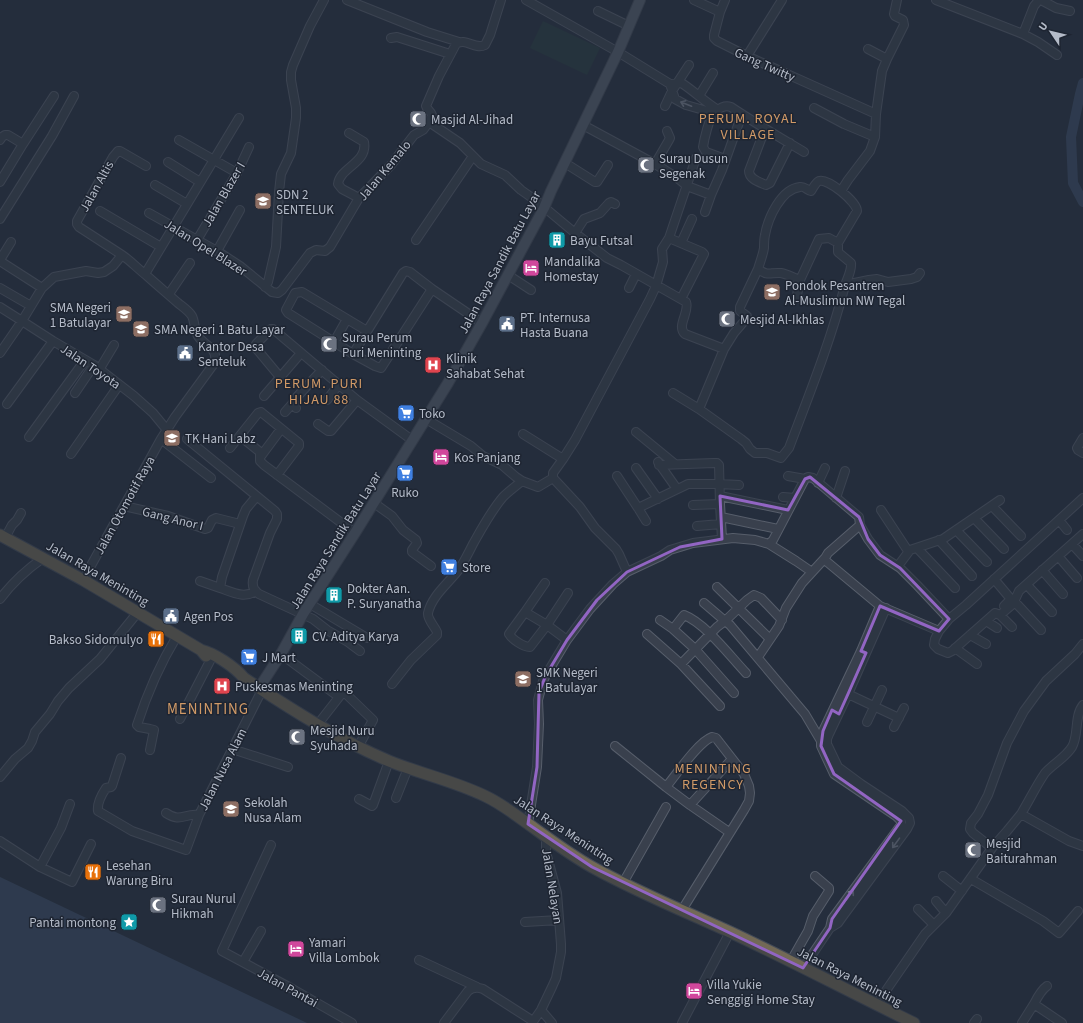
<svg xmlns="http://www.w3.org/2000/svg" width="1083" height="1023" font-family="'Source Sans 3',sans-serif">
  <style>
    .green { fill: #273a3e }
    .water { fill: #3b4b65 }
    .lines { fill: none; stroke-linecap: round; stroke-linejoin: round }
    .river { stroke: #3b4b65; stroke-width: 10 }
    .minor-casing { stroke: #575e6b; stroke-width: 10 }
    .major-casing { stroke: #424956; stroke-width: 12 }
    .highway-casing { stroke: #444b58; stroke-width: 13 }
    .minor { stroke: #39404d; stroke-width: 8 }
    .major { stroke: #575f6d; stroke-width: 10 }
    .highway { stroke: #726956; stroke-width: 11 }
    .oneway { stroke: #7d8491 }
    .marked { fill: none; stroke: #9265c3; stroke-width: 3; stroke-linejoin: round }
    .labels { text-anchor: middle; stroke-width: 3; stroke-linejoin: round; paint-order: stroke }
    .street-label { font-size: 13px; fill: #b4bbc8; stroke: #1e2532 }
    .poi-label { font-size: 13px; fill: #b4bbc8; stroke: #1e2532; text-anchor: start }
    .neighbourhood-label { font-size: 14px; letter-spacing: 1px; fill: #d19a67; stroke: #1e2532 }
    .quarter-label { font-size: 15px; letter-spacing: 1px; fill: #d19a67; stroke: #1e2532 }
  </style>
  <rect width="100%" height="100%" fill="#252e3d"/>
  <path class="green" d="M543 21 600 48 587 75 530 48Z"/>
  <path class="water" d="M0 877 307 1023H0Z"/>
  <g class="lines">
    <path class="river" d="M1083 83 1080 94 1071 137 1073 183 1083 202"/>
    <defs>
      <path id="minor" d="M347 0 427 32 459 42
        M526 0 618 52 670 84 675 99 686 105 714 113
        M694 0 720 12
        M725 0 720 12 714 35V38L717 41 747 56 876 114
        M936 0 1023 34 1038 42 1057 55
        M1041 0 1056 8 1070 11
        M598 11 629 26
        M1023 34 1034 6 1039 0
        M391 38 397 37 450 54
        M868 49 887 59
        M747 56 782 0
        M670 84 680 83 683 84C695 92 705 102 718 110
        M699 96 713 73
        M665 106 672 91 689 65
        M814 108 844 124 875 137
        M429 122 432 115C431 111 427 110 426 106L439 76 456 44C466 37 474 50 485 45L490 35 501 0
        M583 125 655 164 676 177 687 186 711 195 722 170 742 114
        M765 129 749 171C749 179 759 182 766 185L770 183 790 143
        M349 133 364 142C368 163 340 167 338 184L342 189 359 198
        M0 140 2 137 5 135H8L23 144
        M179 140 237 173
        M725 159 706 152 703 147C704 140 709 118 714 113 718 108 725 105 731 107 755 123 779 137 804 152
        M168 162 200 182
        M565 163 595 182H597L608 165
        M655 164 669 140 670 138 667 131
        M0 182 23 144 54 96
        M155 185 187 204
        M841 191 848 180 870 151 875 137 876 114 882 71 887 59 904 25 903 20 895 16 894 14 897 0
        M100 211 161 247
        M705 212 711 195
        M149 213 217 251 240 266 272 292 278 293 282 290 310 253 316 250 325 251 330 247 359 198 391 165 414 135 423 130 429 122 460 143 481 164 505 175 521 190 538 202 575 233 607 258 621 265 686 302C690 312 676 326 685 334L724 349
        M0 219 52 136 74 96
        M575 233 584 219 600 213 609 203 611 202 615 204
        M669 238 702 252 704 254 681 299
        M197 240 237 173 249 147
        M416 240 473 156
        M681 243 692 219
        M217 251 240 210
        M122 255 79 227 77 224V221L113 157 118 151H120L146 166
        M0 260 11 242
        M0 261 42 288
        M758 269C760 262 763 255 764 248 764 243 764 239 765 235 768 218 781 189 800 187 804 186 807 190 811 191 813 188 816 182 819 181 828 178 857 202 857 211L838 243 829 238 819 239 800 280 797 295 798 298 800 299
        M145 274 239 118
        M508 275 531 290
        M800 280C794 278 787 274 781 273 770 272 769 277 758 269L740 307V311L747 316V318L734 333 724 349 699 409 741 439 746 443 750 449 755 453H767L781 458 789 448C809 395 830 343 844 289 846 280 852 272 851 263L839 253 838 252V243
        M845 285 869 280 877 279 888 282 911 279 917 277 920 273
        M265 287 268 282 276 247 279 192 281 174 291 153 296 118V108L291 80V72L293 65 310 26 324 0
        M0 288 31 306
        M629 288 636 274
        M169 294 190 263
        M0 307 22 321 0 353
        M367 331 302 292 295 293 287 308 286 310 288 313 353 354 375 366 381 368 432 289
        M334 342 347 319
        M353 354 403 273 406 271 410 272 432 289 482 323
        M99 370 114 345
        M280 377 255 347 256 344 271 329H273L357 400 412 440
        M75 393 94 365
        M673 393 699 409
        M264 396 301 353
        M327 400 339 384
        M7 404 53 341
        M296 408 293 403 294 400 322 370
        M285 412 293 403
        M426 419 471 446 483 456 502 465 516 477 522 481 538 487 553 478 580 507 595 528 616 549 619 554 627 572 613 584 590 609 567 640 546 675 543 681 538 700 539 724 537 767 528 824
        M318 424 328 431H331L357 400
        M636 432 675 464
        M523 434 563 459
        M240 436 260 452V461L264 465 355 533
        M29 437 85 360
        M1083 438 1077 448 1078 450 1083 453
        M161 439 211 478
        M187 439 275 511 277 514V519L270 533 253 580C252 586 254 591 259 594L313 619 327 630 348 642 360 651
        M230 448 258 413 261 412 299 443V446L277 475
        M71 454 119 385
        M261 456 281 429
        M658 462 677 489
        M659 465 714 463H717L719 465 720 504 722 539
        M636 468 658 499
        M617 476 638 508
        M788 476 805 479
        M553 478V473L563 459 575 440 650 299 656 286 663 262 662 249 669 238 696 158
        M818 483 825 468
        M720 496 788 510
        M783 497 795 498
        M836 498 845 471
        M374 503 392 516 403 530 416 540 417 543 412 550V552L431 566
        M693 505 720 504
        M124 506 168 516 205 529 208 528 212 520 216 518 240 524
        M992 506 1021 536
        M881 510 908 551
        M721 517 778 529
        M974 518 1004 549
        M1059 520 1067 530
        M646 521 638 508 684 486 688 484H719L739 485
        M860 525 828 553 825 558 826 561 880 606 939 631 949 619 966 605 1083 498
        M697 526 721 524
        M956 530 987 562
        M5 538 12 525 17 520 21 513
        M939 540 972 576
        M769 544 796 561 812 572
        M1072 544 1083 556
        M917 548 955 588
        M1058 556 1077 578
        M898 566 910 550 943 539 1000 500
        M1042 570 1063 594
        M627 572 661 556 670 550 693 543 733 538 755 540 769 544 773 540 805 479 808 477 813 478 859 517 860 525 868 539 880 555 900 568 917 585 949 619
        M994 579 1010 598V600L1004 606
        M83 580 161 439 175 417 213 365C221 349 205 347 198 336 194 330 195 322 192 316 189 311 183 307 178 303 168 294 157 285 146 275 138 269 131 261 122 255L113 266 104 272 98 273 86 271 54 277 42 288 22 321 53 341 94 365 134 396 153 413 167 430
        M200 581 220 588
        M545 583 525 612 509 634C512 639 523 647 530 647L547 625 567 640
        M1027 585 1052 612
        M717 587 770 639
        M256 591C244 599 232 592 220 588L222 577 243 516 246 509 256 497
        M0 599C12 583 26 570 43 558
        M1014 601 1041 630
        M704 603 725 621 747 600 754 595 761 598 782 620
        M310 604 367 638
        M525 612 547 625 568 593
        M1000 615 1013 604 1019 591 1083 534
        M660 620 673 629
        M986 621 997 628
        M939 631 935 639 934 645 938 649 948 653 952 651 995 613 1000 615 1012 627
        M647 634 681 664 717 627 725 621 730 625 805 714 821 741
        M970 635 986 644
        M955 648 977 664
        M281 654 339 697
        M758 657 779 626 786 608 802 583 825 558
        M681 664 720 706
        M392 684 411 660 437 635V632C435 627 427 619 428 613 432 595 450 582 460 568 465 560 469 552 473 544 482 528 491 511 503 497 509 491 516 486 522 481
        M734 693 695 649 673 629 684 615C705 623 730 656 746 673
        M848 694 899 718
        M1083 705C1074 716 1079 735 1072 747 1065 758 1053 764 1045 773 1036 786 1029 801 1021 814L1069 841 1083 846
        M180 719 211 659
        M867 722 882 690
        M318 724 343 692 345 693 373 720 358 747
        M894 727 904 708
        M615 746 666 787 690 805 729 832
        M232 749 288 767
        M150 750 154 730 150 729 139 727 137 725C147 694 160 664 177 636
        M121 758 112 786 111 787 106 788C102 794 97 804 98 811L132 831 186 850 199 815 262 690
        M0 777 15 759 28 748 32 741 35 732 50 714 58 701 69 688 100 659 138 612
        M666 787C676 775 698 742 712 737L716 738 744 774 749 786 750 793 749 801 744 810 682 910
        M396 798 408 768
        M359 799 372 806 373 805 389 761
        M690 805 732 759
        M166 813C181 823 184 813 199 815
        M0 841 40 867 72 882 91 844
        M271 845 222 951 289 987 352 1023
        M992 848 973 833 970 829 971 823 978 814 988 795 1007 743 1024 711 1046 681 1075 654 1083 644
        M40 867 61 828 70 804
        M943 876 962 891
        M971 879 1043 921 1059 933 1078 911
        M623 883 666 807
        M936 901 946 913
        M918 909 934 925
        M525 922 559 920
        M830 928 838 923 843 916 907 829 910 823 909 818 902 811 861 784 838 767 827 744V739L829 734 848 694 886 608
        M419 960 477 987
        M791 961 800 945 808 931 813 916 829 891V888L815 876
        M243 962 261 931
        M803 968 830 928 832 919 901 825V821L896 816 834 774 821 746V736L823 731 861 651 880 606
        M1034 1004C1037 998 1041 990 1047 986
        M876 1005 925 934 946 913 992 848 1007 831 1021 814
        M541 1010 552 1023
        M444 1023 468 991C473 987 478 987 483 989L533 1021
        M532 1023 541 1010 552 987 556 978 561 952V944L557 893 546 852V838
        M682 1023 730 932
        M974 1023 977 1019
        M1022 1023 1034 1004 1062 1023"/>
      <path id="major" d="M259 688 281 654 303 614 355 533 448 383 482 323 544 208 551 191 618 52 640 0"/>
      <path id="highway" d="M0 535 83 580 201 650 206 656
        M201 650C214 653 235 667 244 678 289 708 339 740 389 761 421 774 454 781 485 796 498 802 509 810 520 818 544 835 567 853 592 867 637 892 684 911 730 932 792 961 852 993 914 1023"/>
    </defs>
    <use href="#minor" class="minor-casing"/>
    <use href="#major" class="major-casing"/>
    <use href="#highway" class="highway-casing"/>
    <use href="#minor" class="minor"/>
    <use href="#major" class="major"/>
    <use href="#highway" class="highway"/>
  </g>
  <defs><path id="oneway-shaft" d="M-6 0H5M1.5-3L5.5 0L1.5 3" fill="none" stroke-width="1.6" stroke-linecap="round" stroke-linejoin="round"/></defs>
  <g class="oneway">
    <use href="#oneway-shaft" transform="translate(686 104) rotate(-159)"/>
    <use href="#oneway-shaft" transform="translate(896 843) rotate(126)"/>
    <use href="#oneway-shaft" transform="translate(850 895) rotate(-54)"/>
  </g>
  <path d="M0 0H1083V1023H0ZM810 477 859 517 868 539 880 555 900 568 949 619 939 631 880 606 861 651 866 653 848 694 839 714 832 710 823 731 821 746 834 774 901 821 832 919 830 928 803 968 592 867 528 824 537 767 539 692 546 675 567 640 597 600 627 572 680 547 722 539 720 496 788 510 805 479Z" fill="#252e3d" fill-opacity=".55" fill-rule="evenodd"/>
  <path class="marked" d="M810 477 859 517 868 539 880 555 900 568 949 619 939 631 880 606 861 651 866 653 848 694 839 714 832 710 823 731 821 746 834 774 901 821 832 919 830 928 803 968 592 867 528 824 537 767 539 692 546 675 567 640 597 600 627 572 680 547 722 539 720 496 788 510 805 479Z"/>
  <defs>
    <symbol id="mosque-square" viewBox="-11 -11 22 22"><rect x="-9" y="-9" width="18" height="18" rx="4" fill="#6b7280" stroke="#1e2532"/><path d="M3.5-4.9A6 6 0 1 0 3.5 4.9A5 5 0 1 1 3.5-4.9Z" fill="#fff"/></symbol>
    <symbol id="school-square" viewBox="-11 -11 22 22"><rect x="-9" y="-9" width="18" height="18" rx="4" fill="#8d6e63" stroke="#1e2532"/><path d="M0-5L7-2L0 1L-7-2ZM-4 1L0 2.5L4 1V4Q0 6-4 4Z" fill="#fff"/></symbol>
    <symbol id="building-square" viewBox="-11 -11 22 22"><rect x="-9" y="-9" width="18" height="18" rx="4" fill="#0f9aa8" stroke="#1e2532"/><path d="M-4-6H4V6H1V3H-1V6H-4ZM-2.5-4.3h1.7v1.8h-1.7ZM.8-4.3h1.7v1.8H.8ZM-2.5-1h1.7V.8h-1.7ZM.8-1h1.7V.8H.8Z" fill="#fff"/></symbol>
    <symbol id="hotel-square" viewBox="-11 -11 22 22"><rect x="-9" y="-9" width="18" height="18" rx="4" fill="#d1479c" stroke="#1e2532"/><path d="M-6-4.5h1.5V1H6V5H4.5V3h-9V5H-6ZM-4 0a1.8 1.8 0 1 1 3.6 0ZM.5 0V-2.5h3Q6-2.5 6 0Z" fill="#fff"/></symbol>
    <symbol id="civic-square" viewBox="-11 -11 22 22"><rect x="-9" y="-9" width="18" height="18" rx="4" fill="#5c6f8a" stroke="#1e2532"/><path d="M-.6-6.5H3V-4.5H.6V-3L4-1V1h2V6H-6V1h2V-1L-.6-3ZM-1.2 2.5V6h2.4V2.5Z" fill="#fff"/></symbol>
    <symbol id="hospital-square" viewBox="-11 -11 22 22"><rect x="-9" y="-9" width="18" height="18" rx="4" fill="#e0444e" stroke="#1e2532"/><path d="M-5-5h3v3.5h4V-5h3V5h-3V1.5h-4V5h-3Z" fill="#fff"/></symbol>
    <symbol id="supermarket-square" viewBox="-11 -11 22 22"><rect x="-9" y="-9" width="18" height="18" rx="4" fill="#3f7fe0" stroke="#1e2532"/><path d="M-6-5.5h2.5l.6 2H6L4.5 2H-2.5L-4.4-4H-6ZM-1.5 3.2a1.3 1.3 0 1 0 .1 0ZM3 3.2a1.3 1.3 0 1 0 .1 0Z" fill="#fff"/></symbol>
    <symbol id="restaurant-square" viewBox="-11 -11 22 22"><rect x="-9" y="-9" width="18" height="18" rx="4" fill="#e8710a" stroke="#1e2532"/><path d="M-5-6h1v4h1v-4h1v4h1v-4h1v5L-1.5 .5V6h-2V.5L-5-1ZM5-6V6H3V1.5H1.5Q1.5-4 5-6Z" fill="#fff"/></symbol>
    <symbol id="sight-square" viewBox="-11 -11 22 22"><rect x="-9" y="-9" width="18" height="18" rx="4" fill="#0f9aa8" stroke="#1e2532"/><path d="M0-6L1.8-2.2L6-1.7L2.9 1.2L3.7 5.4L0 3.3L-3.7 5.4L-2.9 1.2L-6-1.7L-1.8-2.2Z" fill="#fff"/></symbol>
  </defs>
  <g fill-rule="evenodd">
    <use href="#mosque-square" x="408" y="109" width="20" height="20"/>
    <use href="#mosque-square" x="636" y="155" width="20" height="20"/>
    <use href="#school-square" x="253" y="191" width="20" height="20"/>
    <use href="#building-square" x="547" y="230" width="20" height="20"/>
    <use href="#hotel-square" x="521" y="258" width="20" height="20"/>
    <use href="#school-square" x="762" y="282" width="20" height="20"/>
    <use href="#school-square" x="114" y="304" width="20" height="20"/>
    <use href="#mosque-square" x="717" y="309" width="20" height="20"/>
    <use href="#civic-square" x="497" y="314" width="20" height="20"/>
    <use href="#school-square" x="131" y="319" width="20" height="20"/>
    <use href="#mosque-square" x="319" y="334" width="20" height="20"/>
    <use href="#civic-square" x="175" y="343" width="20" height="20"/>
    <use href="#hospital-square" x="423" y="355" width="20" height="20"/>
    <use href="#supermarket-square" x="396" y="403" width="20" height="20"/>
    <use href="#school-square" x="162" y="428" width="20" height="20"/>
    <use href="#hotel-square" x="431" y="447" width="20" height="20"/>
    <use href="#supermarket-square" x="395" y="463" width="20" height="20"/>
    <use href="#supermarket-square" x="439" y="557" width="20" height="20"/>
    <use href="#building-square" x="324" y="585" width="20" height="20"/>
    <use href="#civic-square" x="161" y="606" width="20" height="20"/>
    <use href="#building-square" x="289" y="626" width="20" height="20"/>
    <use href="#restaurant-square" x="146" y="629" width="20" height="20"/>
    <use href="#supermarket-square" x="239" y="647" width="20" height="20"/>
    <use href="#school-square" x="513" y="669" width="20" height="20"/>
    <use href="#hospital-square" x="212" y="676" width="20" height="20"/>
    <use href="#mosque-square" x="287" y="727" width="20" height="20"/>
    <use href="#school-square" x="221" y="799" width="20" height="20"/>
    <use href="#mosque-square" x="963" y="840" width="20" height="20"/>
    <use href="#restaurant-square" x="83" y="862" width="20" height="20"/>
    <use href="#mosque-square" x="148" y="895" width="20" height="20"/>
    <use href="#sight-square" x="119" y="912" width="20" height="20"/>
    <use href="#hotel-square" x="286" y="939" width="20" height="20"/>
    <use href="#hotel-square" x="684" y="981" width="20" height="20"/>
  </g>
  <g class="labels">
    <g class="street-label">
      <text transform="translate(765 64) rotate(24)" y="5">Gang Twitty</text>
      <text transform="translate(384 170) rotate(-50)" y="5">Jalan Kemalo</text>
      <text transform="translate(96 186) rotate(-61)" y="5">Jalan Altis</text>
      <text transform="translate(223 194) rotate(-60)" y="5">Jalan Blazer I</text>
      <text transform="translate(206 247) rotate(32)" y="5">Jalan Opel Blazer</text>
      <text transform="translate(499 262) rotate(-62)" y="5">Jalan Raya Sandik Batu Layar</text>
      <text transform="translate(91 366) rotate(34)" y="5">Jalan Toyota</text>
      <text transform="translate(124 505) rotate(-61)" y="5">Jalan Otomotif Raya</text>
      <text transform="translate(173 518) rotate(14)" y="5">Gang Anor I</text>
      <text transform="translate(335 540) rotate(-58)" y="5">Jalan Raya Sandik Batu Layar</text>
      <text transform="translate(98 573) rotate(30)" y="5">Jalan Raya Meninting</text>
      <text transform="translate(222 769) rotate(-63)" y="5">Jalan Nusa Alam</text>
      <text transform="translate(564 829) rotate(33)" y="5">Jalan Raya Meninting</text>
      <text transform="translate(553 886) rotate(81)" y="5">Jalan Nelayan</text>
      <text transform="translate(850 976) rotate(27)" y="5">Jalan Raya Meninting</text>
      <text transform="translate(288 987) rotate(29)" y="5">Jalan Pantai</text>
    </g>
    <g class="poi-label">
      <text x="431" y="124">Masjid Al-Jihad</text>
      <text x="659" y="163">Surau Dusun<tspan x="659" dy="15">Segenak</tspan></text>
      <text x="276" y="199">SDN 2<tspan x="276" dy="15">SENTELUK</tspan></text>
      <text x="570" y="245">Bayu Futsal</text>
      <text x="544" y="266">Mandalika<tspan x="544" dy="15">Homestay</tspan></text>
      <text x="785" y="290">Pondok Pesantren<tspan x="785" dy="15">Al-Muslimun NW Tegal</tspan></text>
      <text x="111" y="312" text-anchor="end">SMA Negeri<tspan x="111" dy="15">1 Batulayar</tspan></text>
      <text x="520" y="322">PT. Internusa<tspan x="520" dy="15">Hasta Buana</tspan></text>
      <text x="740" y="324">Mesjid Al-Ikhlas</text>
      <text x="154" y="334">SMA Negeri 1 Batu Layar</text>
      <text x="342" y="342">Surau Perum<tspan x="342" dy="15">Puri Meninting</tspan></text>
      <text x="198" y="351">Kantor Desa<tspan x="198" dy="15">Senteluk</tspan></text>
      <text x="446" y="363">Klinik<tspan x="446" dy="15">Sahabat Sehat</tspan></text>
      <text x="419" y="418">Toko</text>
      <text x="185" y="443">TK Hani Labz</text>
      <text x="454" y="462">Kos Panjang</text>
      <text x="405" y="497" text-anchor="middle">Ruko</text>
      <text x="462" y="572">Store</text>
      <text x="347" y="593">Dokter Aan.<tspan x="347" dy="15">P. Suryanatha</tspan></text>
      <text x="184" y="621">Agen Pos</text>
      <text x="312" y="641">CV. Aditya Karya</text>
      <text x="143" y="644" text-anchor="end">Bakso Sidomulyo</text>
      <text x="262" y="662">J Mart</text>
      <text x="536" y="677">SMK Negeri<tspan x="536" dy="15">1 Batulayar</tspan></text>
      <text x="235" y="691">Puskesmas Meninting</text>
      <text x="310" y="735">Mesjid Nuru<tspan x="310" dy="15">Syuhada</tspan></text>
      <text x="244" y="807">Sekolah<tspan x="244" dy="15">Nusa Alam</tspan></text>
      <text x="986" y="848">Mesjid<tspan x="986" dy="15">Baiturahman</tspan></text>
      <text x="106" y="870">Lesehan<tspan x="106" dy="15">Warung Biru</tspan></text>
      <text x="171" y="903">Surau Nurul<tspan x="171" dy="15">Hikmah</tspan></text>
      <text x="116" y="927" text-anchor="end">Pantai montong</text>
      <text x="309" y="947">Yamari<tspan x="309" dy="15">Villa Lombok</tspan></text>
      <text x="707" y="989">Villa Yukie<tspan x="707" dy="15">Senggigi Home Stay</tspan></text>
    </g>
    <g class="neighbourhood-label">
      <text x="748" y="123">PERUM. ROYAL<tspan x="748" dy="16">VILLAGE</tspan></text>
      <text x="319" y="388">PERUM. PURI<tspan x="319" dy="16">HIJAU 88</tspan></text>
      <text x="713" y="773">MENINTING<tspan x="713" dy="16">REGENCY</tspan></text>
    </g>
    <g class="quarter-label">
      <text x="208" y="714">MENINTING</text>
    </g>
  </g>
  <g transform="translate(1051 32) rotate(305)" stroke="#1e2532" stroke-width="3" paint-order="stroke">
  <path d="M0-3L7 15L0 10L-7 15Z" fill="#b4bbc8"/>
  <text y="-6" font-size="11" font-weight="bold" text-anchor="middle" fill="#b4bbc8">U</text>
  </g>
</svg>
